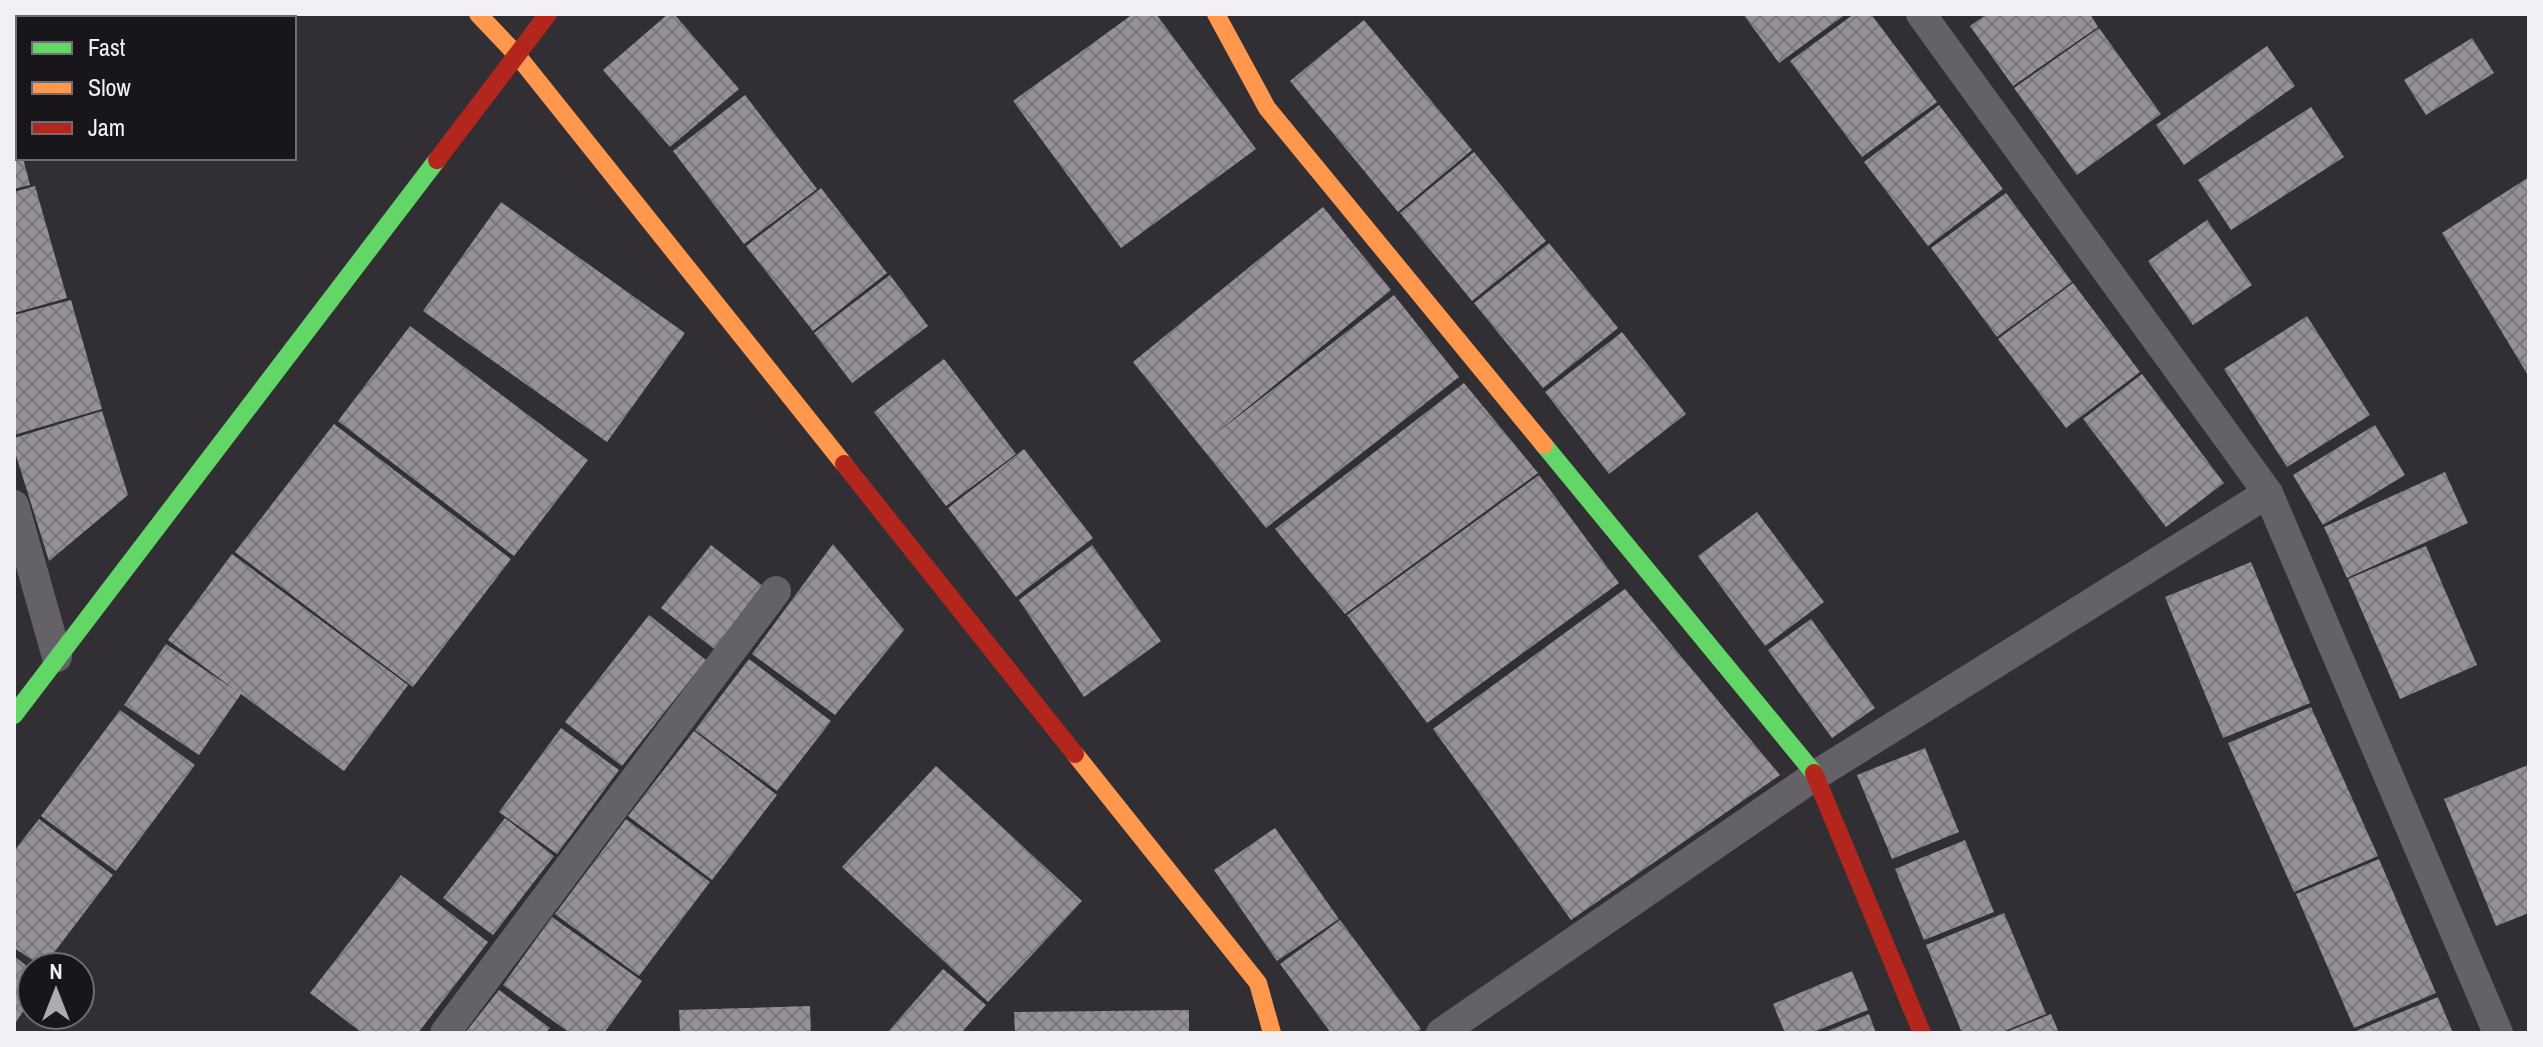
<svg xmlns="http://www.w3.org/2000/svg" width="2543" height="1047" font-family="'Archivo Narrow',sans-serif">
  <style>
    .building { fill: url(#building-cross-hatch) }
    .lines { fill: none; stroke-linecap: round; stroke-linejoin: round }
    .street { stroke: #646266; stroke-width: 30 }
    .fast { stroke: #63d668; stroke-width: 18 }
    .slow { stroke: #ff974d; stroke-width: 18 }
    .jam { stroke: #b3261e; stroke-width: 18 }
  </style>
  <defs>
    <pattern id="building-cross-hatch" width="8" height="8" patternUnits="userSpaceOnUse" patternTransform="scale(2)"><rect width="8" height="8" fill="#959099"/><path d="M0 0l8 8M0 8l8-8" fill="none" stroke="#7a777d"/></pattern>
  </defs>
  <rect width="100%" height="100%" fill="#312f33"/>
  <path class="building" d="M668 14H674L739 89 670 147 603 70Z
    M1133 14H1156L1256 149 1121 248 1013 101Z
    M1743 14H1846L1779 63Z
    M1854 14H1871L1937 102 1862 157 1790 61Z
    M1987 14H2090L2098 27 2013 86 1970 26Z
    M1364 20 1472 150 1398 212 1290 81Z
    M2099 28 2161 114 2077 175 2014 88Z
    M2472 38 2494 73 2426 115 2404 80Z
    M2267 46 2295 86 2184 165 2156 125Z
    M745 95 817 189 744 244 673 151Z
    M1939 105 2003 189 1928 246 1864 162Z
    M2311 107 2344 157 2231 230 2198 180Z
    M14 130 18 141V158H23L30 185 14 189Z
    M1474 152 1546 241 1472 301 1400 213Z
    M2529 177V377L2442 233Z
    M35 186 67 298 14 313V192Z
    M821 188 887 273 813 331 746 246Z
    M2006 193 2072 282 1997 337 1931 248Z
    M501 202 685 333 607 442 423 311Z
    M1323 207 1391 290 1209 439 1394 295 1459 377 1266 528 1133 362Z
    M2207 220 2252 285 2193 325 2148 261Z
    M1549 243 1618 328 1543 388 1474 303Z
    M890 275 928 326 852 383 814 333Z
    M2073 283 2140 372 2066 428 1998 339Z
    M71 300 102 409 14 435V315Z
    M2307 316 2370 415 2287 467 2224 369Z
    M410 326 588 460 514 556 338 421Z
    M1622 332 1686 414 1609 474 1545 392Z
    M944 359 1016 454 946 506 874 412Z
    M2142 374 2224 483 2166 527 2083 419Z
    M1464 383 1538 473 1345 614 1275 529Z
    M102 411 128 495 49 561 14 449V438Z
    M334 424 511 559 413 687 235 552Z
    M2375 425 2405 475 2323 525 2293 475Z
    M1024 449 1093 538 1016 597 948 508Z
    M2445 472 2468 523 2347 578 2324 527Z
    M1539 475 1619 583 1427 723 1347 615Z
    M1757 512 1824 602 1765 646 1698 556Z
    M833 544 904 630 835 715 752 654Z
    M711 545 763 586 714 649 661 608Z
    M1092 545 1161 641 1084 697 1019 600Z
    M2426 546 2477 665 2400 699 2348 579Z
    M232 554 408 685 344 771 241 694 199 755 124 705 166 644 235 690 168 640Z
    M2251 562 2310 703 2223 738 2165 597Z
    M1625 589 1780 775 1571 920 1433 729Z
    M649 615 706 660 622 766 565 722Z
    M1811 619 1875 708 1832 738 1768 650Z
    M749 659 831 721 777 791 695 730Z
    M2311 707 2378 856 2294 892 2228 743Z
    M120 710 195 765 116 871 41 816Z
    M561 728 619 770 557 854 499 812Z
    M694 731 777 795 712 880 628 816Z
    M1925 748 1959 832 1892 859 1857 775Z
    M2528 765 2529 913 2496 926 2444 799Z
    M936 766 1082 901 988 1002 842 867Z
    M505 818 554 856 493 935 443 898Z
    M39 819 113 875 43 967 14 948V851Z
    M626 819 710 882 639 976 555 914Z
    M1275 828 1339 919 1277 961 1214 870Z
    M1965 840 1994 912 1924 940 1895 869Z
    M2379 859 2436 993 2354 1028 2296 894Z
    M401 875 488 942 418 1033H362L310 993Z
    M2004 913 2046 1014 2000 1033H1962L1926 945Z
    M552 917 642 981 604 1033H570L503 985Z
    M1340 920 1421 1029 1416 1033H1331L1280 964Z
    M14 956 32 970V998L14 1025Z
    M943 969 986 1005 961 1033H887Z
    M1852 971 1868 1010 1811 1033H1785L1773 1004Z
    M499 990 550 1028 545 1033H465Z
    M2438 997 2453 1033H2356V1031Z
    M810 1006 811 1033H680L679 1010Z
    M1189 1010V1033H1015L1014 1012Z
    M1869 1014 1876 1033H1823Z
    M2051 1014 2059 1033H2004Z"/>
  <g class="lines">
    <path class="street" d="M1921 14 2268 493 2498 1033
      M14 505 57 657
      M445 1033 776 591
      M1441 1033 1816 775 2268 493"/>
    <path class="fast" d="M1544 445 1814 773
      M14 715 437 160"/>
    <path class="slow" d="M478 14 517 55 844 464
      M1216 14 1267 108 1544 445
      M1075 754 1258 983 1272 1033"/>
    <path class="jam" d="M437 160 548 14
      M844 464 1075 754
      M1814 773 1922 1033"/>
  </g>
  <rect width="2543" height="1047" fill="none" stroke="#f2eff5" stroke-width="32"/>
  <rect x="16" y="16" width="280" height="144" fill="#18161a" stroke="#6f6d72" stroke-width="2"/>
  <rect x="32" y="42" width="40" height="12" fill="#63d668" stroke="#6f6d72" stroke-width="2"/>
  <text x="88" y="56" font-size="24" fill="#f2eff5">Fast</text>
  <rect x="32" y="82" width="40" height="12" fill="#ff974d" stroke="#6f6d72" stroke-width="2"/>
  <text x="88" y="96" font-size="24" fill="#f2eff5">Slow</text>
  <rect x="32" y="122" width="40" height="12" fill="#b3261e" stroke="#6f6d72" stroke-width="2"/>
  <text x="88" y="136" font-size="24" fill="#f2eff5">Jam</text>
  <g transform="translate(56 991)"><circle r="38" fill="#18161a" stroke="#6f6d72" stroke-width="2"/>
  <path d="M0-6L14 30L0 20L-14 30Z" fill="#aeacb1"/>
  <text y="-12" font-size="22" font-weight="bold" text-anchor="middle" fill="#f2eff5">N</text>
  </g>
</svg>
